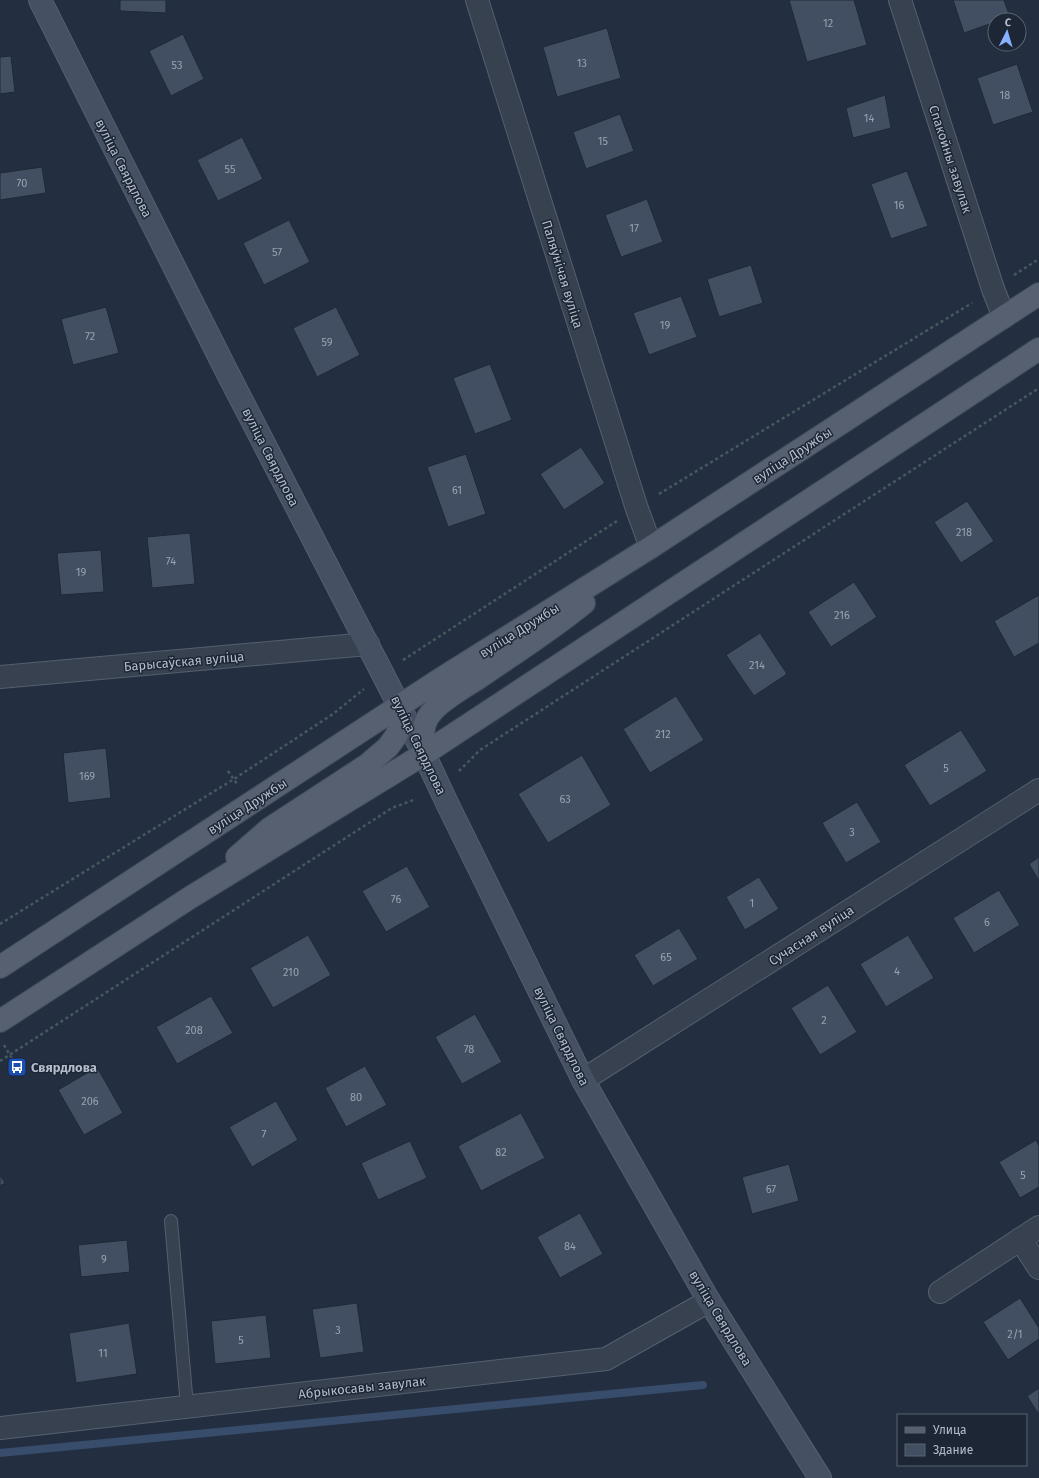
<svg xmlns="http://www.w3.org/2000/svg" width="1039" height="1478" font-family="'Fira Sans',sans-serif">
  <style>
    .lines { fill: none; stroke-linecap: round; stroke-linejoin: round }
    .stream { stroke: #384c6b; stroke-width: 8 }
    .building { fill: #424f63; stroke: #1f2837 }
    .lane-casing { stroke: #565f6e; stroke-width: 14 }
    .street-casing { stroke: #565f6e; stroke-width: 24 }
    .secondary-casing { stroke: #565f6e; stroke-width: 24 }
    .primary-casing { stroke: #414a59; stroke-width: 24 }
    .path { stroke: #445a5e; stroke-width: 2.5; stroke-dasharray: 3 3; stroke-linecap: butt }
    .lane { stroke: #384150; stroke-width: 12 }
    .street { stroke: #384150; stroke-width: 22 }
    .secondary { stroke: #455063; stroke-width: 22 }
    .primary { stroke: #566070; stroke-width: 22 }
    .labels { text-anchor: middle; stroke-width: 3; stroke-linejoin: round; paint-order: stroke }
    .number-label { font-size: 11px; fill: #98a1b1 }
    .street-label { font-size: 13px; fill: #b4bccb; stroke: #1d2635 }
    .poi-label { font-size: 13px; font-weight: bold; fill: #b4bccb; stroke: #1d2635; text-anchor: start }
  </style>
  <rect width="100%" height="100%" fill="#232f41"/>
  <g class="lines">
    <path class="stream" d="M0 1453 703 1385"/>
  </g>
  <path class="building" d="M120 0H166V13L120 11Z
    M789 0H854L867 45 807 62Z
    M953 0H1004L1010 17 1002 20H995V22L964 33Z
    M607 28 621 78 557 97 543 47Z
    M183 34 204 79 171 96 149 51Z
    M11 56 15 92 0 94V57Z
    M1017 64 1033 112 993 125 977 78Z
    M885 95 891 128 853 138 846 108Z
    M620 114 634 151 586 169 573 132Z
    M242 137 263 179 218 201 197 160Z
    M42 167 46 193 0 200V173Z
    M907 171 928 226 891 239 871 184Z
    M647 199 663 242 621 257 605 215Z
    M289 220 310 262 264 285 243 243Z
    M751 265 763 303 719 317 707 279Z
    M681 296 697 337 649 355 633 313Z
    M106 307 119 353 73 365 61 319Z
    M336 307 360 355 317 377 293 328Z
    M490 364 512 420 475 434 453 378Z
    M581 447 605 483 564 510 540 474Z
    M466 454 486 514 448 527 427 467Z
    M967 501 994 541 961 563 934 522Z
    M190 533 195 584 152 588 147 537Z
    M101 550 104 592 61 595 57 553Z
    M854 582 877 617 831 647 808 612Z
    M1039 595V643L1014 657 994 621Z
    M760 633 787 674 754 696 726 655Z
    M676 696 704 740 650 773 623 729Z
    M961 730 987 771 930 806 904 765Z
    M106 748 111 798 68 803 63 753Z
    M582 755 611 805 548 843 518 794Z
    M857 802 881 842 846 863 822 823Z
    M1039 857V881L1029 864Z
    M407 866 430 907 386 932 362 891Z
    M759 877 779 909 745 930 726 897Z
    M999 890 1020 925 974 953 953 918Z
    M679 928 698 959 653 986 634 955Z
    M308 935 331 975 273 1008 250 968Z
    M908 935 934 978 886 1007 860 964Z
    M828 985 857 1032 820 1055 791 1008Z
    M211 996 233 1033 177 1064 156 1027Z
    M475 1014 502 1062 462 1084 435 1037Z
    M365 1066 387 1105 346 1127 325 1088Z
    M97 1067 123 1113 84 1135 58 1090Z
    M276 1101 298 1140 252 1167 229 1127Z
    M521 1113 545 1158 481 1191 458 1146Z
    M1036 1140 1039 1146V1187L1020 1198 999 1162Z
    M410 1141 427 1178 378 1200 361 1163Z
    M789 1164 799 1201 752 1214 742 1177Z
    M0 1175 5 1183 0 1186Z
    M580 1213 603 1254 560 1278 537 1237Z
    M127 1240 130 1272 81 1277 78 1245Z
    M1020 1298 1039 1328V1339L1008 1360 983 1322Z
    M357 1303 364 1352 320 1358 312 1309Z
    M266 1315 271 1358 215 1364 211 1321Z
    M129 1323 137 1374 76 1383 69 1333Z
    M1039 1388V1415L1027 1396Z"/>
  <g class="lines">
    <defs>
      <path id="lane" d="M171 1221 187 1406"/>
      <path id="street" d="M477 0 637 509 651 547
        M900 0 993 289 1004 317
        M0 677 368 644
        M583 1080 1039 790
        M1020 1239 1039 1268
        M940 1292 1039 1227
        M0 1428 606 1359 709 1301"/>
      <path id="secondary" d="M40 0 226 370 424 754 447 803 583 1080 709 1301 820 1478"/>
      <path id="primary" d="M424 754C423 740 421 724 431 713 440 701 464 687 477 679 513 654 550 631 584 603
        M237 857 269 829 367 765 388 747 396 736 401 723 400 706
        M0 967 439 680 651 547 1039 294
        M0 1021 191 897 424 754 1039 349"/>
    </defs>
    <use href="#lane" class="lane-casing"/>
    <use href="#street" class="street-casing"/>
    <use href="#secondary" class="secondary-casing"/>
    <use href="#primary" class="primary-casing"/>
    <path class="path" d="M1014 275 1039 259
      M659 494 972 303
      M403 660 617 521
      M228 771 237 784
      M459 771 480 750 1039 388
      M0 924 234 779 333 714 364 689
      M4 1045 17 1067
      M0 1061 392 808 416 799"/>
    <use href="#lane" class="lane"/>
    <use href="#street" class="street"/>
    <use href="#secondary" class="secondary"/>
    <use href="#primary" class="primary"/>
  </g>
  <defs>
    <symbol id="bus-square" viewBox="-11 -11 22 22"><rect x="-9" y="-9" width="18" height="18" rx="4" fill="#1a4fb4" stroke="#1d2635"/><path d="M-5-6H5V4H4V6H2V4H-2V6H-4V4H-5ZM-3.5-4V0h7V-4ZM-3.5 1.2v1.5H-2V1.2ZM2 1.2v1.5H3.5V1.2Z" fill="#fff"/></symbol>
  </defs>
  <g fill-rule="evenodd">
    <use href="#bus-square" x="6" y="1056" width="22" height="22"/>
  </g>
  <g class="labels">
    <g class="number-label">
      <text x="828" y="27">12</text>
      <text x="582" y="67">13</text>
      <text x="177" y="69">53</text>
      <text x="1005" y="99">18</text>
      <text x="869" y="122">14</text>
      <text x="603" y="145">15</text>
      <text x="230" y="173">55</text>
      <text x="22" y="187">70</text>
      <text x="899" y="209">16</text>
      <text x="634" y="232">17</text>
      <text x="277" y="256">57</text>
      <text x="665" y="329">19</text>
      <text x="90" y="340">72</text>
      <text x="327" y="346">59</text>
      <text x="457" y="494">61</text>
      <text x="964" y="536">218</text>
      <text x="171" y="565">74</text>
      <text x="81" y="576">19</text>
      <text x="842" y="619">216</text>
      <text x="757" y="669">214</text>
      <text x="663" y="738">212</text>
      <text x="946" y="772">5</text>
      <text x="87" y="780">169</text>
      <text x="565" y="803">63</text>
      <text x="852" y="836">3</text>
      <text x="396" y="903">76</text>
      <text x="752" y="907">1</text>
      <text x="987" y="926">6</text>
      <text x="666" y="961">65</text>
      <text x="897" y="975">4</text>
      <text x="291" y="976">210</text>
      <text x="824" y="1024">2</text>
      <text x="194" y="1034">208</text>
      <text x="469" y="1053">78</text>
      <text x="356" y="1101">80</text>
      <text x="90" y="1105">206</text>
      <text x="264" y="1138">7</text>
      <text x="501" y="1156">82</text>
      <text x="1023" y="1179">5</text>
      <text x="771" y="1193">67</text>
      <text x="570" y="1250">84</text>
      <text x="104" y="1263">9</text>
      <text x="338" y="1334">3</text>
      <text x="1015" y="1338">2/1</text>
      <text x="241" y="1344">5</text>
      <text x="103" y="1357">11</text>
    </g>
    <g class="street-label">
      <text transform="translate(951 159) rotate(72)" y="5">Спакойны завулак</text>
      <text transform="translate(124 168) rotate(63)" y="5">вуліца Свярдлова</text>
      <text transform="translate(563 274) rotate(73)" y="5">Паляўнічая вуліца</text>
      <text transform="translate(792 455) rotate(-33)" y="5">вуліца Дружбы</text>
      <text transform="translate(271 457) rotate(63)" y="5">вуліца Свярдлова</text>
      <text transform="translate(519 630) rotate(-32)" y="5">вуліца Дружбы</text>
      <text transform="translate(184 661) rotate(-5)" y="5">Барысаўская вуліца</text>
      <text transform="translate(419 745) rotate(64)" y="5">вуліца Свярдлова</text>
      <text transform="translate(247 806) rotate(-33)" y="5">вуліца Дружбы</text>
      <text transform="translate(811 935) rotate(-33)" y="5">Сучасная вуліца</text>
      <text transform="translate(562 1036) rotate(64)" y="5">вуліца Свярдлова</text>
      <text transform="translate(721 1318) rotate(59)" y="5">вуліца Свярдлова</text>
      <text transform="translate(362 1387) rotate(-6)" y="5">Абрыкосавы завулак</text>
    </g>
    <g class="poi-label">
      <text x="31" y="1072">Свярдлова</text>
    </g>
  </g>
  <rect x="897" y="1414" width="130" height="52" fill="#1d2635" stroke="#596271"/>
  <rect x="905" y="1427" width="20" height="6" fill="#566070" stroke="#596271"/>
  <text x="933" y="1434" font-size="12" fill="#b4bccb">Улица</text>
  <rect x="905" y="1444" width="20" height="12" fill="#424f63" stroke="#596271"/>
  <text x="933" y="1454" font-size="12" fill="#b4bccb">Здание</text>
  <g transform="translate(1007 32) rotate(5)"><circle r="19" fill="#1d2635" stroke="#596271"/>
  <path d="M0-3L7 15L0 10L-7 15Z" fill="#86b1fe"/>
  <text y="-6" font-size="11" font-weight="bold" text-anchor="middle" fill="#b4bccb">С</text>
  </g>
</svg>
